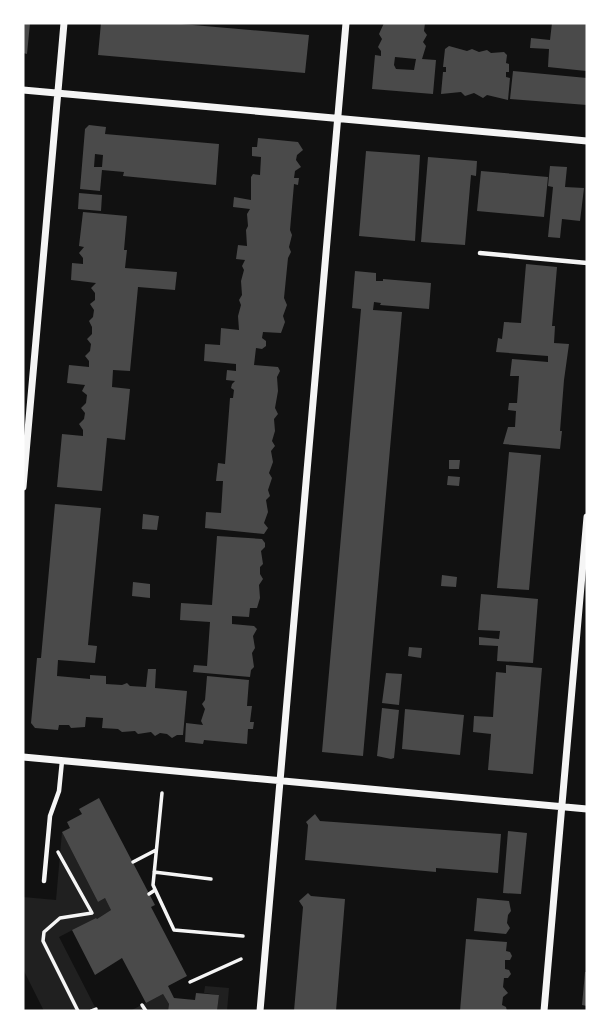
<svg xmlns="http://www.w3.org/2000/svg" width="610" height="1034" font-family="'PT Sans',sans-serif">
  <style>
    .green { fill: #202020 }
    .building { fill: #4a4a4a; fill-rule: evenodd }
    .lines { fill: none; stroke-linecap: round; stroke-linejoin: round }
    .path { stroke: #f5f5f5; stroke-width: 3.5 }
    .service { stroke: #f5f5f5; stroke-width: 4.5 }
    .minor { stroke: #f5f5f5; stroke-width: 7 }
  </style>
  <rect width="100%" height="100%" fill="#111"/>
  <path class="green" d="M62 832 98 902 105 898 111 910 97 919 96 918 59 937 97 1011H44L23 969V897L56 900Z
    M205 986 229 988 227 1011H217L219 995 204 993Z
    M163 994 169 1004 168 1011H130Z"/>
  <path class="building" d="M23 23H30L27 54 23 53Z
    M101 23H170L309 35 305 73 98 55Z
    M384 23H425L424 31 427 35 423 42 426 46 422 59 436 60 433 94 372 89 375 55 381 56V51L378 47 382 39 379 34ZM395 57 416 59 414 70 396 69 394 65Z
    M552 23H587L586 71 548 67 549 49 530 48 531 38 550 40Z
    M449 46 467 51 472 49 479 52 487 50 491 53 504 52 507 55 506 63 509 64V72H506V77L510 78 508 100 487 95 483 98 474 93 465 96 461 92 441 94 443 72H446V67H443L445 49Z
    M513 71 587 78V105L510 99Z
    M89 125 106 127 105 134 219 144 216 185 123 176 124 172 102 170 100 191 80 189 85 129ZM95 154 103 155 102 167H94Z
    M258 138 298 142 303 150 297 155 296 160 301 167 295 171 294 178H299L298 185 294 184 290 230 292 235 289 247 291 252 288 258 284 298 287 305 283 316 285 322 281 333 263 332 262 338 266 341V346L262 349 256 348 254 365 278 367 280 371 277 377 278 391 275 408 278 414 274 419 275 431 272 441 275 446 271 451 273 462 269 473 272 478 268 490 270 496 266 500 268 512 264 523 268 528 264 534 205 528 206 512 221 513 223 481H216L218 463 225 464 230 398H233L234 390 231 388 232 384 235 381 226 380 227 370 236 371V364L204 361 205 344 220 345 221 328 239 330 238 316 241 305 239 300 242 295 241 281 244 270 242 266 245 260 236 259 238 245 247 246 246 230 248 226 247 214 250 209 233 207 234 197 251 200V177L253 174 260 175 261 157 252 156V147H257Z
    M366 151 420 155 415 241 359 236Z
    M428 157 477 161 476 176 471 175 465 245 421 242Z
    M550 166 567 167 565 187 584 188 580 221 562 219 560 238 548 237 553 187 548 186Z
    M481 171 548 177 544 217 477 211Z
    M79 193 102 195 101 211 78 209Z
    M83 212 127 216 124 250H127L125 268 177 272 175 290 138 287 130 371 113 370 112 387 130 389 125 440 107 438 102 491 57 487 62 434 83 436V430L79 424 84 419 85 413 81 408 86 403 87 395 82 391 85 385 67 383 69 365 89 367V361L85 356 90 351 91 344 87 339 92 334V327L89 321 93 317 94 310 90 304 95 300V293L91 288 96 283 71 280 72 263 83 264V258L79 253 84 247 79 246Z
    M526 264 557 267 552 326H555L554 343 569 344 564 380 560 431H562L560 449 503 444 508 427H515L516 411 508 410 509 403H517L519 376H510L512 359 548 362V356L496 352 498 338 502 339 504 322 521 323Z
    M355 271 376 273V281H383V279L431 283 429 309 380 305 381 303 374 302 373 310 402 312 363 756 322 752 361 309 352 308Z
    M509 452 541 455 529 590 497 588Z
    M449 460H460L459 469H449Z
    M448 476 460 477 459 486 447 485Z
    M55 504 101 508 88 645 97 646 95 663 58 660 57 676 90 679V675L106 676V684L122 685 127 683 130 686 146 687 148 669H156L155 688 187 691 183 735H177L172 738 167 734 160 733 155 736 151 732 138 734 135 731 122 732 118 729 102 728 103 718 86 717 85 727 71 728 69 725H59L58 730 35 728 31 723 37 658H41Z
    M143 514 159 516 157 530 142 529Z
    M217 536 262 539 265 543V547L261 551 263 564 260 567V574L263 579 259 585 260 598 257 608H250L249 617 232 616V624L254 626 257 629 253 636 255 648 252 653 254 667 251 670 250 677 193 672 194 665 207 666 210 622 180 620 181 603 212 605Z
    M442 575 457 577 456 587 441 586Z
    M133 582 150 584V598L132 596Z
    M481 594 538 599 533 663 497 661 498 646 479 645V637L499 639 500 631 478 630Z
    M409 647 422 648 421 658 408 656Z
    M506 665 542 668 533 774 488 770 491 734 473 732 474 716 493 717 496 672 506 673Z
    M386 673 402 674 399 705 382 703Z
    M207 676 249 680 247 706H252L250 722H254L253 729H248L247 744 204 740 203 744 185 742 186 723 203 725 201 721 205 709 202 704 205 700Z
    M382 708 399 710 394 758 391 759 377 756Z
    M405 709 464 715 460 755 402 749Z
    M99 798 155 905 151 907 187 976 168 986 174 998 195 1000 196 993 219 995 217 1011H168L169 1004 163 994 146 1003 122 958 95 975 72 930 96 918 97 919 111 910 105 898 98 902 62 832 70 828 67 822 82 814 79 809Z
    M315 814 320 821 501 834 498 873 436 868V872L305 860 308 825 306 822Z
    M508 831 527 833 521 894 503 893Z
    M308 893 311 896 345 899 336 1011H294L303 907 299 901Z
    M477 898 509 901 511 911 508 915 507 923 510 928 506 934 474 931Z
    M466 939 507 942 506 951 510 952 512 956 510 960H505V969L509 970 511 974 508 978H504L503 987 508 993 503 997 502 1005 506 1007 507 1011H460Z
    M585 972H587V1006L582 1005Z"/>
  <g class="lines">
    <path class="path" d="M162 793 153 885 174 930 243 936
      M58 852 92 913 60 918 44 932 43 941 78 1011
      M133 862 156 850
      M154 872 211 879
      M149 894 155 890
      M190 982 241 959
      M142 1005 146 1011
      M91 1011 96 1009"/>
    <path class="service" d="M480 253 587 263
      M44 881 50 816 59 791 62 761"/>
    <path class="minor" d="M23 90 587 141
      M23 487 64 23
      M23 757 587 809
      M260 1011 346 23
      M544 1011 587 517"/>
  </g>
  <rect width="610" height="1034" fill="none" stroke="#ffffff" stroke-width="49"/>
</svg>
